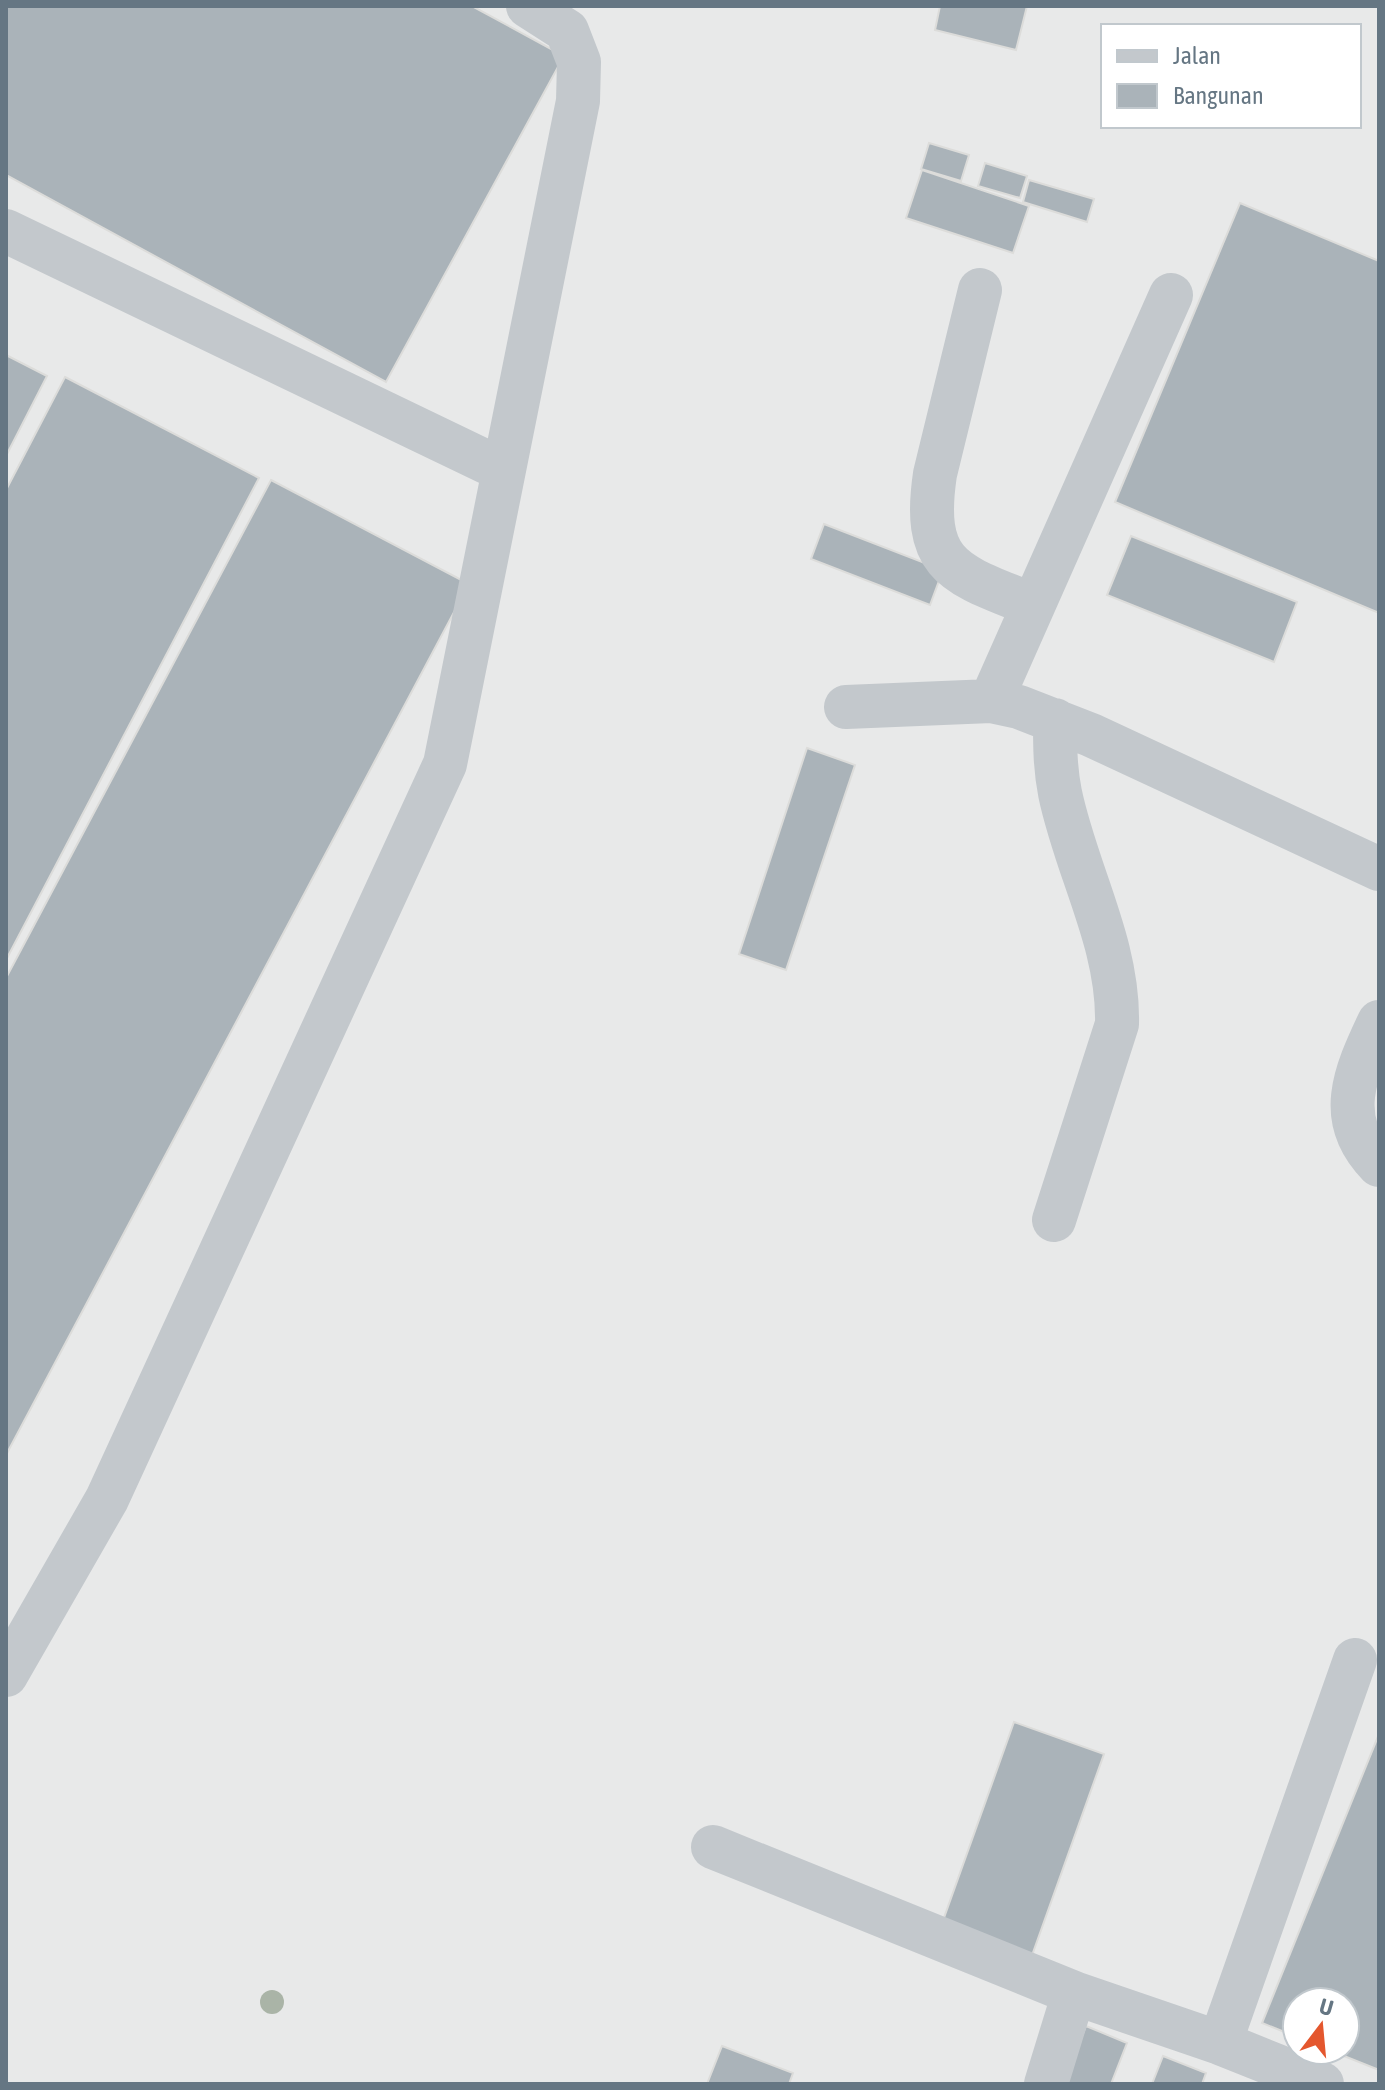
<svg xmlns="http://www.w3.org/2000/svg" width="1385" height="2090" font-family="'Asap Condensed',sans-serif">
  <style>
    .built { fill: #e8e9e9; fill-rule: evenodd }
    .building { fill: #aab3b9; stroke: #dcdcda; stroke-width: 2 }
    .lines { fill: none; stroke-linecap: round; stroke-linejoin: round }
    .minor { stroke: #c3c8cc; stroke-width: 44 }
    .tree { fill: #aab4a7 }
  </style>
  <rect width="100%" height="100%" fill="#fafaf8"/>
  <path class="built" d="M6 6H1379V2084H6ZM1103 26H1359V126H1103ZM1297 2002H1345V2050H1297Z"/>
  <path class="building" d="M6 6H472L564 56 386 382 6 175Z
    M940 6H1027L1016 50 935 30Z
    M929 143 969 155 961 181 921 169Z
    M985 163 1027 176 1020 198 978 186Z
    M922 170 1029 206 1013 253 906 218Z
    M1029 180 1094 199 1087 222 1023 202Z
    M1240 203 1379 261V613L1115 502Z
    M6 355 47 376 6 456Z
    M65 377 259 478 6 960V490Z
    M271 480 469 584 6 1455V978Z
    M824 524 943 570 930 605 811 559Z
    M1131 536 1297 602 1274 662 1107 595Z
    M807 748 855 765 786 970 739 954Z
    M1014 1722 1104 1754 1030 1961 940 1929Z
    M1379 1734V2070L1329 2050H1345V2002H1297V2037L1262 2023Z
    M1086 2026 1127 2043 1111 2084H1063Z
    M722 2046 793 2073 789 2084H707Z
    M1163 2056 1206 2073 1202 2084H1152Z"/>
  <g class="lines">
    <path class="minor" d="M6 231 503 470
      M980 290 935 474C921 568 956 574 1033 605
      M991 701 1171 295
      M846 707 991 701 1019 707 1091 735 1379 869
      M1379 1022C1355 1073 1334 1119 1379 1165
      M1054 1220 1117 1024C1119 943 1076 871 1060 793 1055 768 1055 745 1055 720
      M6 1675 107 1499 445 764 578 101 579 62 567 31 528 6
      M713 1847 1074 1993
      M1220 2043 1355 1660
      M1046 2084 1074 1993 1220 2043 1322 2084"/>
  </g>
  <circle class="tree" cx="272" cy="2002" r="12"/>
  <rect width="1385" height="2090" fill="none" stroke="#657683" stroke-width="16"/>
  <rect x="1101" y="24" width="260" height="104" fill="#ffffff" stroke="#c1c8cd" stroke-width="2"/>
  <rect x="1117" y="50" width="40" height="12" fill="#c3c8cc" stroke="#c1c8cd" stroke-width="2"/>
  <text x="1173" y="64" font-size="24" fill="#657683">Jalan</text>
  <rect x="1117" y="84" width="40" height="24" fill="#aab3b9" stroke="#c1c8cd" stroke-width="2"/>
  <text x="1173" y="104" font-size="24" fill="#657683">Bangunan</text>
  <g transform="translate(1321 2026) rotate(16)"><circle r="38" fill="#ffffff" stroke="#c1c8cd" stroke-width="2"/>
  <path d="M0-6L14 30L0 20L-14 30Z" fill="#e4572e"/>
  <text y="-12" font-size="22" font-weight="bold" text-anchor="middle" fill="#657683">U</text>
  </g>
</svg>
